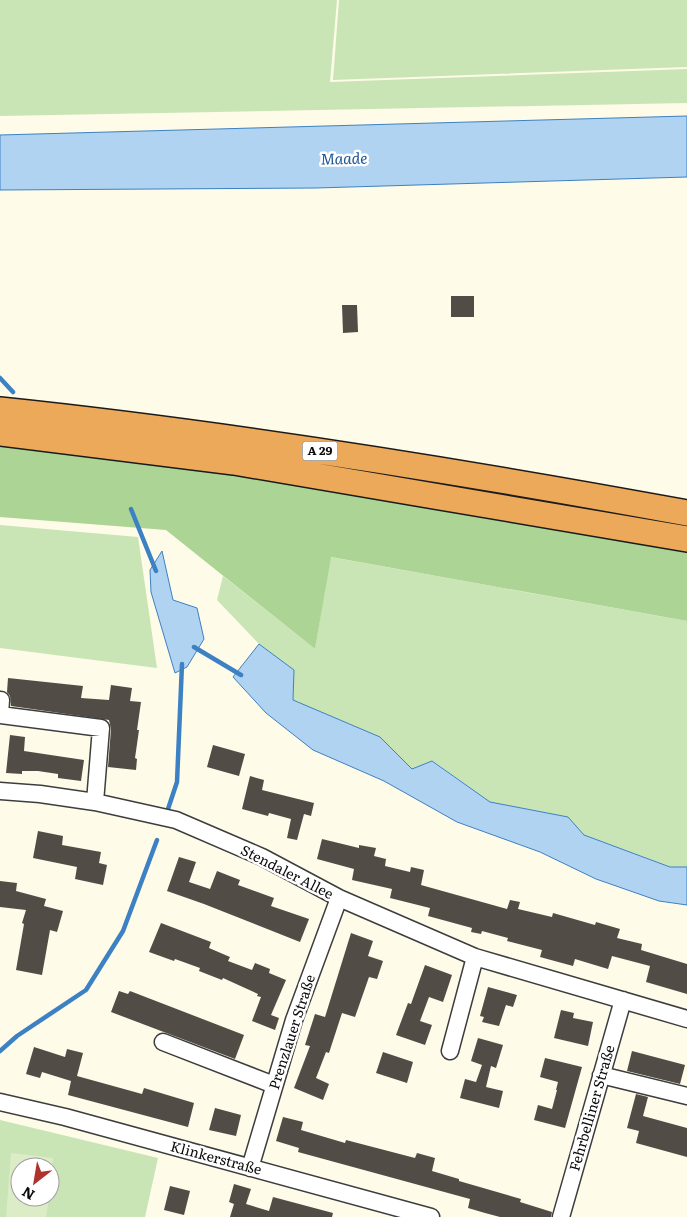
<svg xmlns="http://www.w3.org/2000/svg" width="687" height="1217" font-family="Literata,serif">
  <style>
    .green { fill: #c9e5b5; fill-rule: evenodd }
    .forest { fill: #acd495 }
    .pitch { fill: #dcecc6 }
    .water { fill: #b0d3f1; stroke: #3c81c3 }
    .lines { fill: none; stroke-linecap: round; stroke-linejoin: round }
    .stream { stroke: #3c81c3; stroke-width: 4.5 }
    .building { fill: #524c47 }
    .minor-casing { stroke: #3d3d3d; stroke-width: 19 }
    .highway-casing { stroke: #1b1b1b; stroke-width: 28 }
    .minor { stroke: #fff; stroke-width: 16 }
    .highway { stroke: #eba959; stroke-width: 25 }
    .labels { text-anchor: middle; stroke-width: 5; stroke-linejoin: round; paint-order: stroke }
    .shield { fill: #fff; stroke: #545454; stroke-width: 1 }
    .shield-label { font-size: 12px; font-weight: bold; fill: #0a0a0a }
    .street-label { font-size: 14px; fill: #0a0a0a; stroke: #fff }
    .water-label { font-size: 15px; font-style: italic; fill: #1d5492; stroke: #fff }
  </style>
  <rect width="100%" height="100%" fill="#fefbe8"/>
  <path class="green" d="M0 0H337L330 82 687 69V103L0 116Z
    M339 0H687V67L333 80Z
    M0 525 138 537 157 668 0 648Z
    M330 557 687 621V867H671L584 835 568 817 490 802 433 761 412 770 380 737 293 700 294 670 259 644 217 600 223 576 315 649Z
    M0 1120 158 1158 145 1217H0ZM20 1167H50V1197H20Z"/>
  <path class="forest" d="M0 446 265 473 687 553V621L331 557 315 649 166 530 0 517Z"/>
  <path class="pitch" d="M11 1153 53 1158 50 1186V1167H20V1197H49L46 1217H6Z"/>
  <path class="water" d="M687 116V177L316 188 0 190V135Z
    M162 551 173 600 197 608 204 639 187 667 175 673 151 592 150 570Z
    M259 644 294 670 293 700 380 737 412 769 432 761 490 802 568 817 584 835 670 867H687V905L659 901 596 879 540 852 457 822 384 781 313 750 266 713 233 677Z"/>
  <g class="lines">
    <path class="stream" d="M0 378 13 392
      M131 509 156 571
      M194 647 241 675
      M168 809 177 782 182 664
      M0 1051 17 1036 86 990 123 931 157 840"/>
  </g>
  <path class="building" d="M451 296H474V317H451Z
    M342 305H357L358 332 343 333Z
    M8 678 83 686 81 698 109 700 111 685 132 688 130 701 141 702 137 730H139L135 758 137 759 136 770 108 767 111 729 109 720 11 706 10 696 7 692Z
    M10 735 25 737 24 751 84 760 81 781 58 778V774L38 771H22V774L6 773Z
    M213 745 245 754 239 776 207 767Z
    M250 776 264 780 262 790 314 803 311 816 304 814 297 840 287 838 291 819 269 813 268 816 242 809Z
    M38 831 63 836 62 845 101 852 99 863 107 865 103 885 75 879 77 867 33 858Z
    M322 839 359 848V845L376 848 374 856 386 859 385 866 410 872 411 867 424 870 421 885 507 909 510 900 520 902 518 909 552 917 553 913 595 925 596 922 620 929 617 938 642 944 641 950 687 964V994L646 982 650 966 612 956 608 969 575 959 573 966 540 957 542 950 507 941 508 938 482 931 481 934 471 932 472 928 428 916 430 908 390 898 392 889 352 880 354 869 317 859Z
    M179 857 196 862 189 882 210 889 217 871 240 880 238 885 274 898 271 906 309 919 300 942 204 904 167 891Z
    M0 881 17 883 16 891 46 899 44 906 63 911 57 932 50 930 42 975 16 970 24 924 22 923 26 910 0 907Z
    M161 923 211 942 209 948 230 957 228 961 252 970 255 963 270 969 269 973 286 980 271 1015 279 1018 275 1030 252 1021 261 997 257 996 258 994 223 978 222 980 199 971 200 968 175 959 174 961 149 952Z
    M351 933 373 941 368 956 383 961 377 979 369 977 355 1017 342 1013 329 1053 326 1052 316 1078 329 1084 323 1100 294 1088 310 1046 305 1045 315 1014 325 1017Z
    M425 965 452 975 443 1002 429 997 420 1021 432 1025 425 1045 396 1035 408 1003 411 1004Z
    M488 987 517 995 513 1007 506 1005 499 1026 482 1022 484 1017 480 1016Z
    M119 991 128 994 130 991 244 1035 235 1059 111 1012Z
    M561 1010 574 1013 573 1018 593 1022 588 1046 554 1038Z
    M478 1038 503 1045 496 1068 491 1066 486 1087 503 1091 499 1108 460 1098 465 1079 476 1082 482 1065 471 1061Z
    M34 1047 65 1057 67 1049 83 1053 77 1076 142 1094 144 1088 194 1103 188 1127 68 1095 71 1081 42 1072 40 1078 26 1074Z
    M632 1051 685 1065 680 1084 627 1071Z
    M383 1052 413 1062 407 1083 376 1073Z
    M545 1058 582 1067 565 1128 534 1120 538 1105 552 1109 557 1090H556L558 1082 540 1077Z
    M636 1094 648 1097 643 1116 687 1128V1157L636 1143 639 1131 627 1128Z
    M215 1108 241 1115 236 1136 209 1130Z
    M283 1117 303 1122 301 1130 345 1143 346 1140 415 1158 417 1153 435 1158 432 1171 459 1179V1181L521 1199 520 1202 552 1212 551 1217H500L485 1213 468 1208 470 1199 298 1152 299 1148 276 1141Z
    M234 1184 251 1189 246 1204 269 1211 273 1197 333 1213 332 1217H230L234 1204 229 1202Z
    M170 1186 190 1191 184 1215 164 1210Z"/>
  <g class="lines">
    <defs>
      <path id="minor" d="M0 700H1L0 715 101 728 95 802
        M0 791 40 794 95 802 176 820 262 857 339 898 475 957 687 1019
        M163 1042 274 1085
        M450 1051 475 957
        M601 1075 687 1096
        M0 1102 65 1117 431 1217
        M250 1168 294 1020 339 898
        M561 1217 623 1000"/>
      <path id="highway" d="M0 410C230 434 459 471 687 513
        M0 433 234 462 687 539"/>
    </defs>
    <use href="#minor" class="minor-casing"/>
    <use href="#highway" class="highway-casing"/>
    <use href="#minor" class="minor"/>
    <use href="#highway" class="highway"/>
  </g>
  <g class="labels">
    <rect class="shield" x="302.5" y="441.5" width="35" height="19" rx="4"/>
    <g class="shield-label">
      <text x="320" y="455">A 29</text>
    </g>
    <g class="street-label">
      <text transform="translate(287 872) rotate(27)" y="5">Stendaler Allee</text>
      <text transform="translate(292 1032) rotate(-72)" y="5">Prenzlauer Straße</text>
      <text transform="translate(592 1108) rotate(-74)" y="5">Fehrbelliner Straße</text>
      <text transform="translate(216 1158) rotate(15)" y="5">Klinkerstraße</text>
    </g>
    <g class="water-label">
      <text transform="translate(344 159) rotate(-1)" y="5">Maade</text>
    </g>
  </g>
  <g transform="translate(35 1182) rotate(211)"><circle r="24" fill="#ffffff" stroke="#9d9d9d"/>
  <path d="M0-4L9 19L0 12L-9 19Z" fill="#af322c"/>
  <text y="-8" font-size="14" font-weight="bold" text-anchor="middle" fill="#0a0a0a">N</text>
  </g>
</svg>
